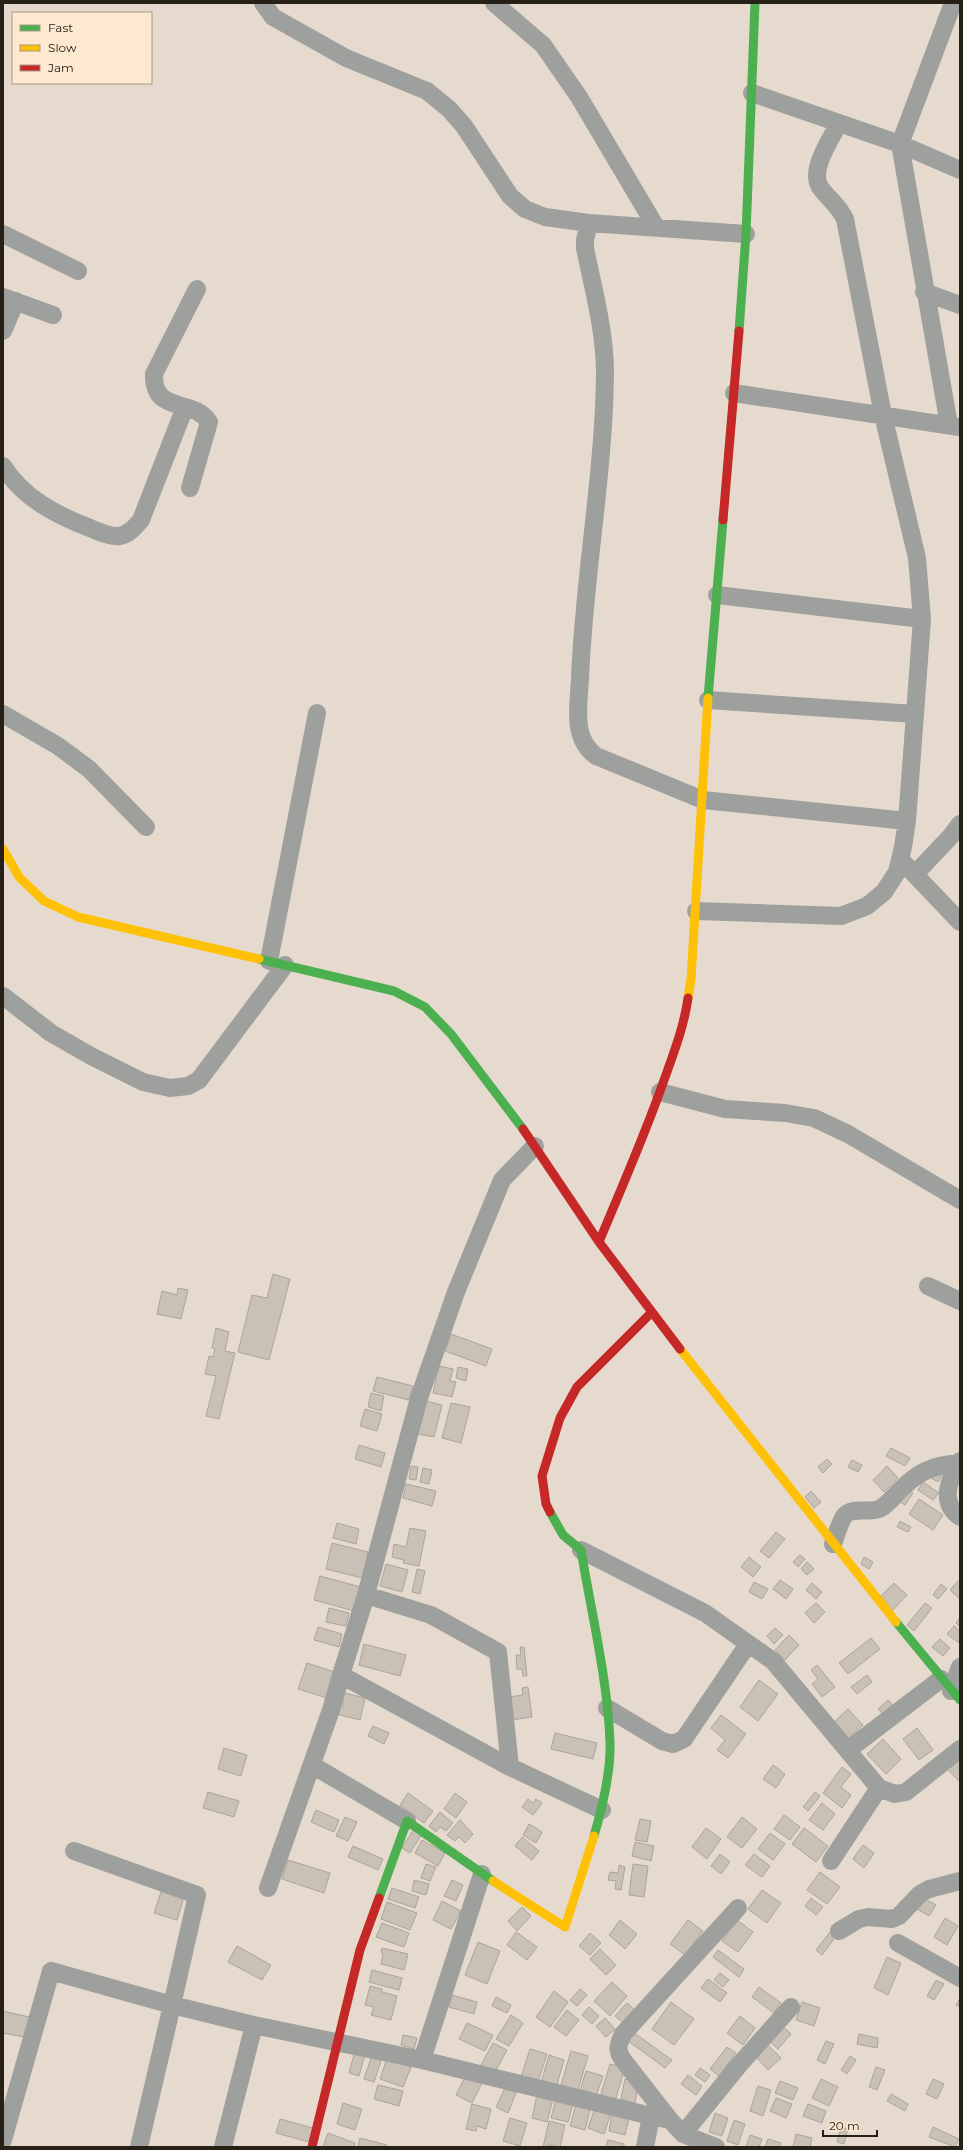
<svg xmlns="http://www.w3.org/2000/svg" width="963" height="2150" font-family="Montserrat,sans-serif">
  <style>
    .building { fill: #c9c0b6; stroke: #aca49a }
    .lines { fill: none; stroke-linecap: round; stroke-linejoin: round }
    .street { stroke: #9ea09e; stroke-width: 18 }
    .fast { stroke: #4caf50; stroke-width: 9 }
    .slow { stroke: #ffc107; stroke-width: 9 }
    .jam { stroke: #c62828; stroke-width: 9 }
  </style>
  <rect width="100%" height="100%" fill="#e6dace"/>
  <path class="building" d="M273 1274 290 1279 269 1360 238 1352 252 1295 267 1298Z
    M178 1288 188 1290 181 1319 157 1314 162 1291 177 1295Z
    M216 1328 229 1332 225 1351 235 1353 219 1419 206 1416 216 1376 205 1374 209 1356 213 1357 215 1349 212 1348Z
    M451 1334 492 1349 486 1366 445 1351Z
    M439 1366 453 1369 450 1381 456 1382 452 1397 433 1393Z
    M458 1367 468 1369 466 1381 456 1378Z
    M377 1377 413 1386 409 1400 373 1391Z
    M371 1393 384 1396 381 1411 368 1407Z
    M426 1401 442 1405 434 1437 418 1434Z
    M451 1403 470 1407 461 1443 442 1438Z
    M365 1409 382 1414 377 1431 360 1426Z
    M359 1445 385 1453 381 1467 355 1459Z
    M891 1448 910 1458 905 1466 886 1456Z
    M827 1459 832 1464 823 1473 818 1467Z
    M852 1460 862 1465 858 1472 848 1467Z
    M411 1466 418 1467 416 1480 409 1479Z
    M887 1466 898 1478 884 1492 873 1480Z
    M423 1468 432 1470 429 1484 420 1482Z
    M943 1473 938 1482 931 1478Z
    M923 1482 939 1493 933 1500 918 1490Z
    M406 1484 436 1491 432 1506 403 1498Z
    M906 1488 913 1493 905 1505 897 1500Z
    M811 1491 821 1502 814 1508 805 1497Z
    M919 1499 943 1515 933 1530 909 1514Z
    M900 1521 911 1527 908 1532 897 1527Z
    M337 1523 359 1529 356 1544 333 1538Z
    M410 1528 426 1531 419 1566 403 1563 404 1560 392 1557 394 1544 406 1547Z
    M776 1532 785 1539 769 1558 760 1551Z
    M332 1543 368 1552 362 1578 326 1569Z
    M800 1555 805 1559 798 1567 793 1562Z
    M749 1557 761 1567 753 1577 741 1567Z
    M864 1557 873 1562 869 1569 861 1564Z
    M807 1562 814 1569 807 1575 801 1569Z
    M386 1564 408 1570 402 1592 380 1586Z
    M417 1569 425 1571 420 1594 412 1592Z
    M320 1576 361 1587 354 1611 314 1600Z
    M780 1580 793 1589 786 1599 773 1589Z
    M958 1581 960 1582V1599L950 1590Z
    M754 1582 768 1589 762 1599 749 1592Z
    M812 1583 822 1592 816 1599 806 1590Z
    M894 1583 907 1595 891 1612 878 1599Z
    M941 1584 947 1589 938 1599 933 1595Z
    M816 1603 825 1612 814 1623 805 1613Z
    M925 1603 932 1608 914 1631 907 1625Z
    M329 1608 349 1613 346 1626 326 1622Z
    M959 1619 960 1620V1627L956 1623Z
    M954 1626 960 1631 959 1643 947 1634Z
    M318 1627 342 1634 339 1647 314 1640Z
    M775 1628 783 1635 774 1644 767 1636Z
    M789 1635 799 1645 785 1660 775 1650Z
    M871 1638 880 1649 848 1674 839 1663Z
    M940 1639 950 1648 943 1656 932 1647Z
    M364 1644 406 1655 400 1676 359 1665Z
    M520 1647H524L527 1676H523L522 1669H517L516 1655H521Z
    M307 1663 338 1673 330 1699 298 1689Z
    M817 1665 835 1687 822 1697 812 1684 818 1679 811 1670Z
    M867 1675 872 1682 857 1694 851 1687Z
    M759 1680 778 1694 758 1721 740 1707Z
    M528 1687 532 1717 511 1720 508 1697 523 1695 522 1688Z
    M341 1692 365 1698 360 1720 336 1714 338 1705 343 1706 344 1701 340 1700Z
    M888 1700 893 1705 883 1714 878 1709Z
    M848 1709 863 1725 846 1741 831 1725Z
    M721 1715 746 1734 728 1758 717 1750 725 1740 711 1728Z
    M373 1726 389 1733 384 1744 368 1736Z
    M917 1728 933 1750 919 1760 903 1739Z
    M555 1733 597 1743 593 1759 551 1749Z
    M883 1739 901 1759 886 1774 867 1754Z
    M224 1748 247 1755 241 1776 218 1769Z
    M960 1759V1782L943 1765Z
    M773 1765 785 1774 776 1788 763 1779Z
    M842 1767 851 1774 841 1787 851 1795 842 1808 823 1793Z
    M208 1792 239 1801 234 1817 203 1808Z
    M815 1792 820 1796 808 1811 803 1807Z
    M408 1793 433 1811 424 1823 400 1805Z
    M455 1793 467 1802 456 1818 444 1809Z
    M528 1799 533 1803 536 1799 542 1803 533 1815 522 1807Z
    M822 1803 835 1814 823 1830 809 1820Z
    M316 1810 339 1820 334 1832 311 1822Z
    M440 1812 453 1823 446 1831 440 1827 436 1832 429 1826Z
    M784 1815 800 1827 790 1840 774 1829Z
    M345 1817 357 1822 348 1841 336 1836Z
    M742 1817 757 1829 742 1848 727 1837Z
    M640 1819 651 1821 647 1842 635 1840Z
    M460 1820 473 1834 465 1843 459 1837 455 1841 447 1835Z
    M529 1824 542 1832 536 1843 523 1835Z
    M706 1828 721 1839 707 1859 692 1847Z
    M804 1828 828 1846 816 1862 792 1844Z
    M414 1829 422 1834 410 1853 402 1848Z
    M770 1833 785 1844 773 1860 758 1849Z
    M522 1837 539 1851 532 1860 515 1846Z
    M422 1840 445 1853 438 1866 415 1853Z
    M635 1842 654 1846 651 1861 632 1856Z
    M863 1845 874 1853 864 1868 853 1859Z
    M353 1846 383 1859 378 1870 348 1857Z
    M720 1854 730 1862 721 1874 711 1866Z
    M754 1854 770 1866 762 1877 745 1865Z
    M288 1860 330 1873 324 1893 282 1879Z
    M426 1864 436 1867 430 1881 421 1878Z
    M633 1864 648 1866 644 1897 629 1895Z
    M619 1865 625 1867 621 1890 615 1889 616 1881 608 1880 610 1872 618 1873Z
    M820 1872 840 1887 827 1904 807 1890Z
    M166 1877 188 1884 177 1920 154 1913Z
    M414 1880 429 1884 426 1895 412 1891Z
    M452 1880 463 1885 456 1901 444 1896Z
    M392 1888 419 1897 415 1908 388 1899Z
    M762 1890 781 1903 767 1923 748 1909Z
    M921 1897 936 1905 929 1916 915 1908Z
    M811 1898 823 1907 816 1915 805 1906Z
    M442 1901 461 1911 451 1929 433 1920Z
    M387 1902 417 1913 410 1930 381 1919Z
    M522 1907 531 1916 517 1931 508 1921Z
    M945 1918 958 1926 947 1945 934 1937Z
    M620 1920 637 1934 625 1949 609 1935Z
    M688 1920 703 1931 685 1955 670 1944Z
    M737 1920 753 1932 738 1952 722 1941Z
    M382 1923 409 1933 404 1947 376 1937Z
    M516 1932 537 1947 527 1960 507 1945Z
    M830 1932 836 1936 822 1955 816 1950Z
    M590 1933 601 1943 590 1955 579 1946Z
    M478 1942 500 1951 487 1984 465 1975Z
    M237 1946 271 1965 262 1980 228 1962Z
    M382 1948 408 1954 404 1970 381 1964 383 1953 381 1952Z
    M600 1949 616 1965 606 1975 590 1959Z
    M718 1950 744 1969 739 1977 713 1957Z
    M887 1957 901 1963 888 1995 874 1988Z
    M372 1970 402 1978 399 1990 369 1982Z
    M720 1973 729 1980 723 1987 714 1980Z
    M708 1979 727 1993 720 2002 701 1988Z
    M936 1980 944 1984 934 2000 927 1996Z
    M612 1982 627 1996 610 2016 594 2001Z
    M370 1986 382 1989V1992L397 1996 391 2020 371 2015 374 2007 365 2005Z
    M759 1987 781 2003 774 2013 752 1997Z
    M580 1989 587 1995 577 2006 570 2000Z
    M554 1991 568 2002 550 2027 536 2017Z
    M452 1995 477 2002 474 2014 449 2007Z
    M496 1997 511 2005 507 2013 492 2006Z
    M960 1998V2007L956 2005Z
    M671 2002 694 2019 674 2045 652 2029Z
    M802 2002 820 2008 814 2026 796 2020Z
    M627 2003 637 2012 626 2025 615 2016Z
    M589 2007 599 2016 592 2024 582 2015Z
    M567 2010 579 2020 566 2036 554 2027Z
    M3 2011 34 2018 29 2038 3 2033Z
    M511 2015 523 2023 509 2046 496 2039Z
    M740 2016 755 2028 743 2045 727 2033Z
    M605 2018 615 2029 606 2037 596 2026Z
    M467 2023 493 2035 485 2051 459 2039Z
    M780 2024 791 2034 778 2049 767 2039Z
    M633 2032 672 2060 665 2068 627 2040Z
    M859 2034 878 2038 877 2048 857 2044Z
    M403 2035 417 2038 414 2049 401 2045Z
    M826 2041 834 2044 825 2064 817 2060Z
    M493 2043 507 2050 495 2072 481 2065Z
    M768 2045 781 2058 768 2070 756 2057Z
    M727 2047 736 2053 719 2076 710 2069Z
    M530 2049 547 2054 537 2085 520 2080Z
    M355 2051 365 2054 359 2076 349 2073Z
    M571 2051 588 2056 578 2090 561 2085Z
    M372 2055 382 2058 374 2082 364 2079Z
    M549 2055 564 2060 556 2088 541 2083Z
    M850 2056 856 2060 847 2074 841 2070Z
    M387 2058 411 2067 403 2087 380 2079Z
    M610 2064 625 2068 615 2101 600 2097Z
    M876 2067 885 2070 877 2090 869 2087Z
    M700 2068 710 2075 705 2082 695 2075Z
    M586 2071 603 2076 596 2096 580 2091Z
    M466 2075 482 2083 472 2103 456 2095Z
    M688 2075 702 2086 696 2095 681 2084Z
    M625 2079 639 2082 635 2103 621 2099Z
    M821 2079 838 2087 829 2106 812 2098Z
    M933 2079 944 2084 937 2099 926 2094Z
    M780 2081 798 2088 793 2100 775 2093Z
    M378 2085 403 2091 399 2106 374 2099Z
    M758 2086 771 2090 763 2116 750 2111Z
    M505 2088 516 2093 508 2113 496 2107Z
    M891 2094 908 2104 905 2111 887 2101Z
    M537 2095 553 2099 547 2122 532 2118Z
    M776 2098 792 2104 786 2118 770 2111Z
    M556 2099 573 2104 568 2122 551 2118Z
    M577 2101 591 2105 585 2130 570 2126Z
    M343 2103 362 2109 355 2130 337 2124Z
    M472 2104 491 2109 486 2129 477 2126 476 2131 466 2129Z
    M808 2104 826 2111 822 2123 803 2116Z
    M596 2105 612 2110 604 2134 588 2128Z
    M715 2113 728 2118 722 2136 709 2132Z
    M612 2114 629 2118 625 2135 609 2131Z
    M510 2118 527 2123 520 2146 503 2141Z
    M280 2119 313 2128 309 2142 276 2133Z
    M734 2120 745 2124 738 2145 727 2141Z
    M549 2121 565 2125 560 2147 548 2145V2147H543Z
    M841 2127 848 2129 844 2144 837 2142Z
    M933 2127 959 2139 955 2147 929 2137Z
    M328 2133 355 2143 354 2147H323Z
    M796 2134 812 2138 810 2147H793Z
    M750 2135 762 2139 759 2147H746Z
    M360 2138 387 2145 386 2147H358Z
    M768 2139 781 2143 780 2147H765Z
    M608 2140 624 2144V2147H606Z"/>
  <g class="lines">
    <path class="street" d="M263 3 273 17 346 58 427 91 449 109 464 126 510 196 525 209 545 217 589 223 746 234
      M494 3 543 45 579 97 656 227
      M752 93 900 144 953 3
      M900 144 949 425
      M900 144 960 170
      M589 223 585 240V248C593 288 605 331 605 373 604 475 584 576 580 678 579 705 571 738 596 756L703 800 907 821 915 714
      M3 234 78 271
      M924 292 960 305
      M3 297 53 315
      M3 331 16 301
      M734 393 959 427
      M3 466C23 498 56 515 90 528 99 532 110 537 120 536 129 534 135 527 141 520L185 407
      M190 488 209 422C193 397 153 415 154 374L197 289
      M717 595 922 619
      M708 700 915 714 922 619 917 558 883 415 845 219C837 203 829 200 820 187 809 170 831 139 839 123
      M3 714 58 746 89 769 146 827
      M900 859 960 922
      M915 874 951 836 960 824
      M696 911 841 916 867 906 884 892 897 872 903 847 907 821
      M269 961 317 713
      M3 996 51 1033 91 1056 143 1082 170 1088 188 1086 199 1080 285 965
      M660 1092 725 1109 785 1113 814 1118 848 1134 960 1200
      M928 1286 960 1301
      M960 1461C949 1479 939 1502 960 1517
      M833 1544C836 1536 840 1521 845 1515 854 1506 871 1514 881 1508 888 1504 894 1496 899 1491 918 1472 932 1465 959 1463
      M581 1550 705 1613 773 1661 879 1788 895 1794 906 1792 960 1749
      M366 1595 431 1615 498 1652 510 1767 602 1810
      M341 1675 366 1595 419 1398 456 1292 502 1180 535 1146
      M951 1691 960 1667
      M607 1708 662 1741 673 1744 684 1739 748 1644
      M848 1750 941 1679
      M312 1765 407 1821
      M831 1861 879 1788
      M268 1888 331 1710 341 1675 510 1767
      M839 1931 859 1919 868 1917 892 1919 899 1916 920 1894 929 1889 960 1881
      M898 1943 960 1978
      M254 2025 422 2060 651 2116
      M422 2060 482 1874
      M670 2120 623 2060C616 2050 618 2045 623 2034L738 1908
      M683 2134 739 2065 791 2007
      M3 2140 51 1971 172 2005 197 1895 74 1851
      M139 2147 172 2005 254 2025 223 2147
      M645 2147 651 2116 670 2120 683 2134 716 2147"/>
    <path class="fast" d="M739 331 746 234 755 3
      M708 698 723 520
      M259 959 394 991 425 1007 451 1034 523 1129
      M550 1512 563 1535 581 1550C591 1611 608 1681 610 1743 611 1770 602 1810 594 1836
      M896 1622 960 1700
      M379 1898 407 1821 493 1881"/>
    <path class="slow" d="M3 849 19 877 44 901 78 917 259 959
      M688 998 691 979 708 698
      M680 1349 896 1622
      M493 1881 565 1927 594 1836"/>
    <path class="jam" d="M723 520 739 331
      M523 1129 599 1242 680 1349
      M599 1242C621 1189 644 1137 663 1083 673 1055 684 1027 688 998
      M550 1512 546 1504 542 1476 560 1418 577 1387 651 1313
      M312 2147 360 1950 379 1898"/>
  </g>
  <rect width="963" height="2150" fill="none" stroke="#272017" stroke-width="8"/>
  <rect x="12" y="12" width="140" height="72" fill="#fde8d0" stroke="#a79886"/>
  <rect x="20" y="25" width="20" height="6" fill="#4caf50" stroke="#a79886"/>
  <text x="48" y="32" font-size="12" fill="#272017">Fast</text>
  <rect x="20" y="45" width="20" height="6" fill="#ffc107" stroke="#a79886"/>
  <text x="48" y="52" font-size="12" fill="#272017">Slow</text>
  <rect x="20" y="65" width="20" height="6" fill="#c62828" stroke="#a79886"/>
  <text x="48" y="72" font-size="12" fill="#272017">Jam</text>
  <path d="M823 2130v6h54v-6" fill="none" stroke="#272017" stroke-width="2"/>
  <text x="829" y="2130" font-size="12" fill="#272017" stroke="#fde8d0" stroke-width="3" paint-order="stroke">20 m</text>
</svg>
